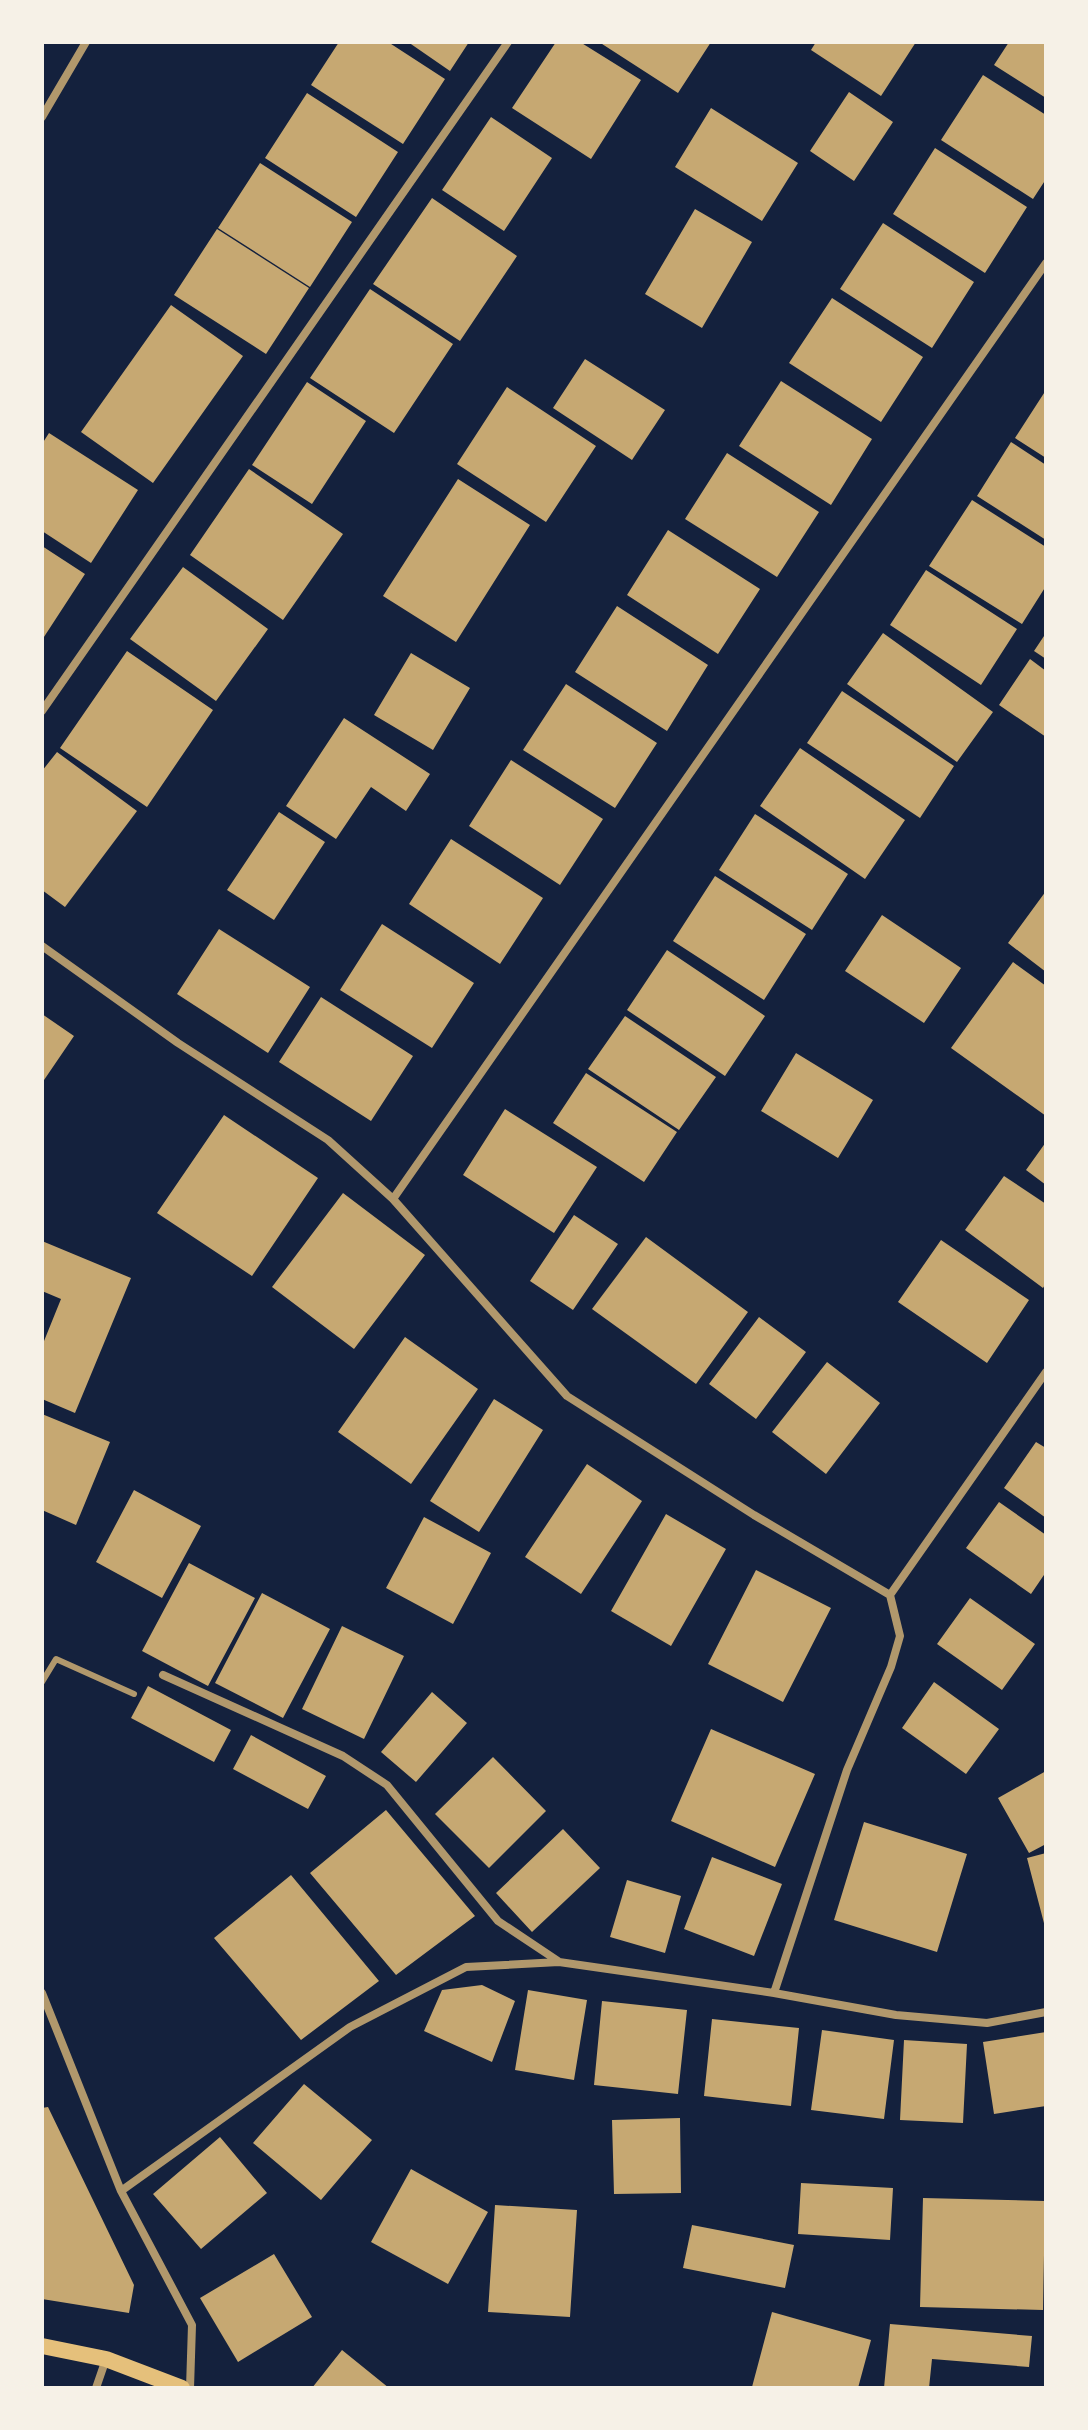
<svg xmlns="http://www.w3.org/2000/svg" width="1088" height="2430" font-family="'Space Grotesk',sans-serif">
  <style>
    .building { fill: #c6a872 }
    .lines { fill: none; stroke-linecap: round; stroke-linejoin: round }
    .service { stroke: #b1986c; stroke-width: 6 }
    .minor { stroke: #b1986c; stroke-width: 8 }
    .secondary { stroke: #e5c07b; stroke-width: 16 }
  </style>
  <rect width="100%" height="100%" fill="#14213d"/>
  <path class="building" d="M339 42H388L445 79 403 144 311 85Z
    M408 42H469L450 71Z
    M556 42H580L641 80 591 159 512 108Z
    M599 42H711L678 93Z
    M816 42H916L881 96 811 50Z
    M1009 42H1046V98L994 65Z
    M983 75 1046 115V179L1033 199 941 140Z
    M849 92 893 122 854 181 810 151Z
    M307 93 398 152 356 217 265 158Z
    M711 108 798 163 762 221 675 167Z
    M491 117 552 158 504 231 442 190Z
    M935 148 1027 207 985 273 893 214Z
    M260 163 352 222 310 287 218 228Z
    M432 198 517 256 460 341 373 284Z
    M695 209 752 242 702 328 645 294Z
    M883 223 974 282 932 348 840 289Z
    M217 229 309 288 266 354 174 295Z
    M370 289 453 344 394 433 310 378Z
    M832 298 923 357 881 422 789 363Z
    M171 305 243 356 153 483 81 432Z
    M585 359 665 410 632 460 553 408Z
    M781 381 872 439 831 505 739 446Z
    M307 382 366 421 312 504 252 465Z
    M507 387 596 446 546 522 457 464Z
    M1046 390V458L1015 438Z
    M49 433 138 490 91 563 42 531V444Z
    M1011 442 1046 465V540L977 496Z
    M727 453 819 512 777 577 685 519Z
    M249 469 343 534 283 620 190 555Z
    M458 479 530 525 456 642 383 596Z
    M972 500 1046 547V586L1022 624 929 566Z
    M668 530 760 589 718 654 627 595Z
    M42 546 85 574 42 640Z
    M183 567 268 629 216 701 130 639Z
    M926 570 1017 629 981 685 890 625Z
    M617 606 708 665 667 731 575 672Z
    M883 633 993 712 957 762 847 684Z
    M1046 633V659L1034 651Z
    M127 651 213 710 147 807 60 748Z
    M411 653 470 688 433 750 374 715Z
    M1030 659 1046 671V737L999 705Z
    M566 684 657 743 615 808 523 750Z
    M842 691 954 766 920 818 807 743Z
    M344 718 430 774 406 811 371 787 336 839 286 806Z
    M800 748 905 820 865 879 760 806Z
    M57 752 137 811 65 907 42 890V771Z
    M511 760 603 819 560 885 469 826Z
    M279 812 325 842 274 920 227 890Z
    M755 814 848 874 812 930 719 870Z
    M451 839 543 898 500 964 409 904Z
    M715 876 806 934 764 1000 673 941Z
    M1046 891V972L1008 943Z
    M882 915 961 968 924 1023 845 971Z
    M382 924 474 983 432 1048 340 990Z
    M219 929 310 987 268 1053 177 994Z
    M667 950 765 1016 725 1076 627 1010Z
    M1013 962 1046 986V1116L951 1048Z
    M321 997 413 1056 371 1121 279 1062Z
    M42 1014 74 1036 42 1083Z
    M625 1016 716 1077 679 1130 588 1069Z
    M796 1053 873 1100 838 1158 761 1111Z
    M586 1073 677 1132 644 1182 553 1123Z
    M505 1109 597 1167 554 1233 463 1175Z
    M224 1115 318 1178 252 1276 157 1213Z
    M1046 1142V1185L1026 1170Z
    M1004 1176 1046 1204V1283L1043 1288 965 1230Z
    M343 1193 425 1255 354 1349 272 1287Z
    M574 1215 618 1244 573 1310 530 1281Z
    M646 1237 748 1312 696 1384 592 1309Z
    M941 1240 1029 1300 987 1363 898 1302Z
    M42 1241 131 1278 75 1413 42 1399V1346L61 1299 42 1291Z
    M759 1317 806 1352 756 1419 709 1384Z
    M405 1337 478 1389 411 1484 338 1432Z
    M827 1362 880 1403 826 1474 772 1432Z
    M494 1399 543 1430 479 1532 430 1501Z
    M42 1414 110 1442 76 1525 42 1510Z
    M1036 1442 1046 1448V1518L1004 1488Z
    M587 1464 642 1501 581 1594 525 1557Z
    M134 1490 201 1526 162 1598 96 1562Z
    M999 1502 1046 1535V1572L1031 1594 966 1548Z
    M666 1514 726 1549 671 1646 611 1611Z
    M424 1517 491 1553 453 1624 386 1588Z
    M189 1563 255 1598 208 1686 142 1651Z
    M756 1570 831 1608 783 1702 708 1664Z
    M262 1593 330 1629 283 1718 215 1683Z
    M970 1598 1035 1644 1002 1690 937 1644Z
    M342 1626 404 1656 364 1739 302 1709Z
    M934 1682 999 1729 966 1774 902 1728Z
    M148 1686 231 1730 214 1762 131 1718Z
    M432 1692 467 1723 416 1782 381 1752Z
    M711 1729 815 1774 775 1867 671 1821Z
    M251 1735 326 1776 308 1809 233 1769Z
    M493 1757 546 1811 489 1868 435 1814Z
    M1046 1771V1844L1029 1853 998 1798Z
    M386 1810 475 1916 396 1975 310 1873Z
    M864 1822 967 1854 937 1952 834 1920Z
    M563 1829 600 1868 532 1932 496 1893Z
    M1046 1853V1926L1045 1927 1027 1858Z
    M712 1857 782 1884 754 1956 684 1929Z
    M291 1875 379 1981 301 2040 214 1938Z
    M627 1880 681 1896 665 1953 610 1937Z
    M482 1985 515 2001 492 2062 424 2031 442 1990Z
    M528 1990 587 2000 574 2080 515 2070Z
    M602 2001 687 2010 678 2094 594 2085Z
    M712 2019 799 2028 791 2106 704 2096Z
    M822 2030 894 2040 884 2119 811 2110Z
    M1046 2032V2106L994 2114 983 2042Z
    M904 2040 967 2044 963 2123 900 2120Z
    M304 2084 372 2140 321 2200 253 2143Z
    M48 2107 134 2285 129 2313 42 2299V2108Z
    M680 2118 681 2193 614 2194 612 2120Z
    M220 2137 267 2193 201 2249 153 2194Z
    M411 2169 488 2212 448 2284 371 2242Z
    M801 2183 893 2188 890 2240 798 2234Z
    M923 2198 1045 2201 1043 2310 920 2307Z
    M495 2205 577 2210 570 2317 488 2312Z
    M692 2225 794 2245 785 2288 683 2268Z
    M274 2254 312 2317 238 2362 200 2298Z
    M772 2312 871 2340 858 2388 752 2387Z
    M890 2324 1032 2336 1029 2367 932 2359 929 2388H884Z
    M342 2350 389 2388H312Z"/>
  <g class="lines">
    <path class="service" d="M42 1682 56 1659 134 1694"/>
    <path class="minor" d="M42 117 86 42
      M42 711 508 42
      M42 946 178 1043 328 1140 393 1199 567 1396 754 1515 890 1595
      M393 1199 1046 263
      M163 1675 343 1756 387 1785 498 1921 558 1961
      M42 1993 121 2191 192 2325 190 2388
      M774 1993 847 1770 891 1667 900 1636 890 1595 1046 1372
      M121 2191 350 2027 466 1967 559 1962 774 1993 896 2015 987 2023 1046 2012
      M96 2388 106 2359"/>
    <path class="secondary" d="M42 2346 106 2359 182 2388"/>
  </g>
  <rect width="1088" height="2430" fill="none" stroke="#f6f1e7" stroke-width="88"/>
</svg>
